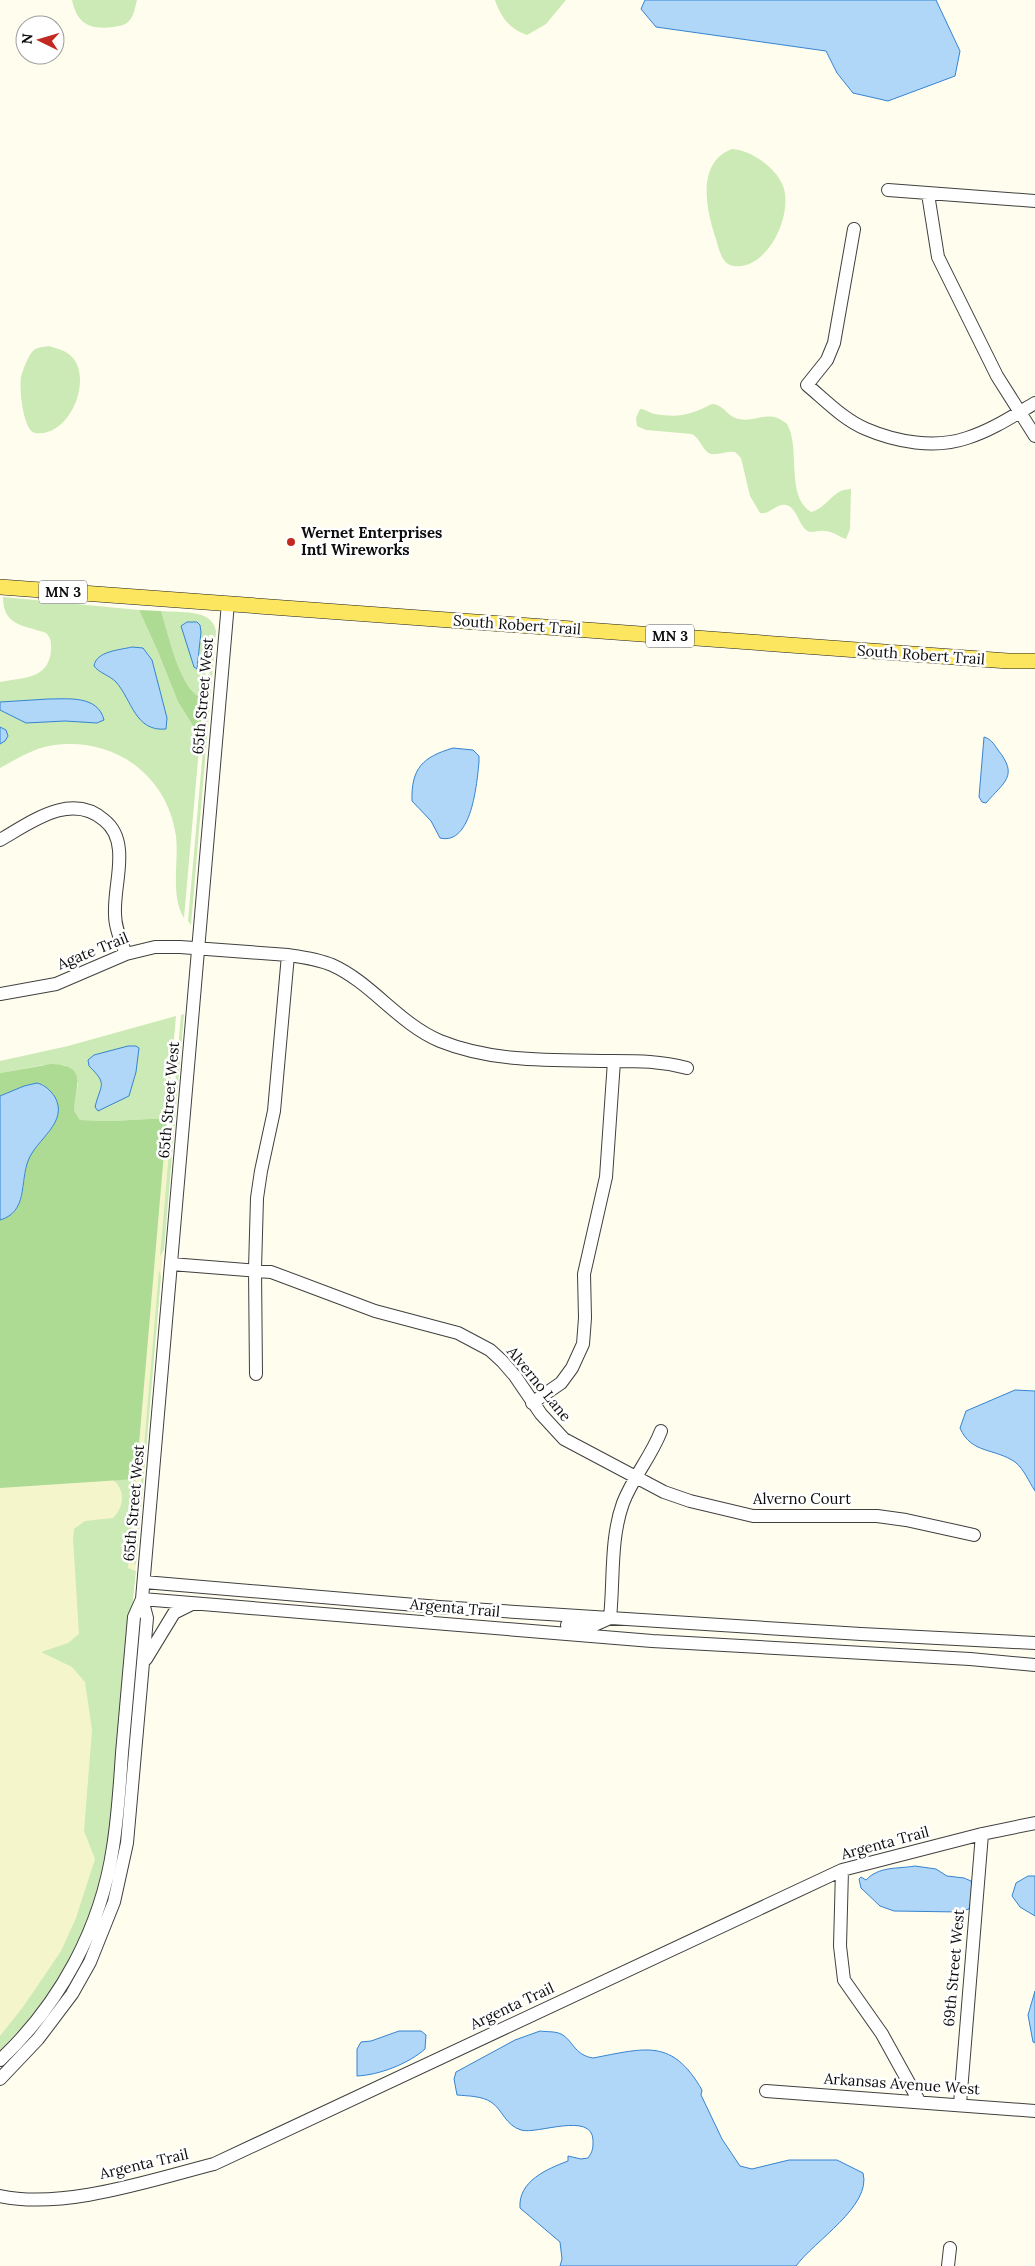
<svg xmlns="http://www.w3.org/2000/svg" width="1035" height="2266" font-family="Lora,serif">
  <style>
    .farmland { fill: #f5f5cc }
    .green { fill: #cceab5 }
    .forest { fill: #aedb94 }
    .water { fill: #b0d6f8; stroke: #3584d1 }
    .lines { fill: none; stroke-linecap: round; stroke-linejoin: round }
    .minor-casing { stroke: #404040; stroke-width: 14 }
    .major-casing { stroke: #1e1e1e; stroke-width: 16 }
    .minor { stroke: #fff; stroke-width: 12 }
    .major { stroke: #fce55f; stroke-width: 15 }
    .poi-dot { fill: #c12921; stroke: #fff; stroke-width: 2 }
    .labels { text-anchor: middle; stroke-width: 5; stroke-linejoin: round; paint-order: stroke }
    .shield { fill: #fff; stroke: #565656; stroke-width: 1 }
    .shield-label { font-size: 14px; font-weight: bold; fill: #0d0d0d }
    .poi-label { font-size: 15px; font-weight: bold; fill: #0d0d0d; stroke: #fff; text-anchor: start }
    .street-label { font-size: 15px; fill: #0d0d0d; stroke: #fff }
  </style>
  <rect width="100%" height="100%" fill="#fffded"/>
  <path class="farmland" d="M0 1121 173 1136 137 1555 119 1728 99 1886 17 2032 0 2050Z"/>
  <path class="green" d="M72 0H137C135 7 134 17 128 22 124 26 118 26 113 27 90 30 77 24 72 0Z
    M495 0H566L546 24 527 35C510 29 501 18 495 0Z
    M732 149C752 150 779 170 784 189 791 216 771 261 742 266 735 267 728 266 724 260 720 255 718 246 716 239 706 210 696 162 732 149Z
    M49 346C57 349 66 350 72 357 93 379 70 438 35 433 23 431 19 388 21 377 23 370 28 355 34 350 38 347 43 347 49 346Z
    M712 404C725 405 727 417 739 419 758 423 768 408 787 424 801 448 785 496 811 512 829 507 832 489 851 489L850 529 846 539C839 537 833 531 824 531 817 530 811 535 805 529 798 522 796 507 786 505 776 503 770 515 760 513L750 496 741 458 735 452C727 451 719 455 711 454 703 452 700 438 692 434L646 430 637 426 636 418 640 409C646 409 649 413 655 414 679 418 690 415 712 404Z
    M3 597 139 610 158 652 178 702 200 737 184 918C170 895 179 863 176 836 167 773 111 735 49 746 32 749 15 760 0 768V682C23 677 48 680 51 651 51 644 52 639 46 633 25 625 3 627 3 597Z
    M161 611C179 613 212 608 216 631L191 925 188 921 213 635H209L203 699C179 688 169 636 161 611Z
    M184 1014 164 1250 160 1256 181 1015Z
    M176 1016 167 1118 111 1121 80 1120 73 1111 78 1084 65 1065H43L0 1073V1061L68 1046Z
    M159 1270 161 1277 137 1555 136 1563 134 1565Z
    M136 1479 128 1568 136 1571 109 1831C99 1894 79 1961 37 2011 25 2024 13 2037 0 2050V2036L23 2007 61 1951 76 1918 95 1859 84 1831 92 1730 85 1682 72 1667 41 1652 68 1643 79 1634 73 1539 74 1529 85 1521 113 1518C124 1507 126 1490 113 1480Z"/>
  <path class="forest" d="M139 610 161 611C169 635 179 689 203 699L200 737 178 702 158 652Z
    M51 1064C89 1065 75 1086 74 1111L80 1120 111 1121 167 1118 136 1479 0 1488V1220C28 1212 21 1183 28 1161 35 1140 65 1127 56 1102 53 1094 49 1089 42 1084L27 1085 0 1096V1073Z"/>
  <path class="water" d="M645 0H936L960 51 955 76 888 101 853 93 837 73 826 51 656 27 641 9Z
    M187 622H197L200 625 201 632 197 669 194 667 181 626Z
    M132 647 143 648 152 660 167 718 166 729C135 732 132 700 116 682 109 675 99 673 94 666 96 651 120 650 132 647Z
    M48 699C68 699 98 695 104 720L97 723 65 721 26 723 0 710V702Z
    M0 727 6 730 8 736 5 741 0 744Z
    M984 737C991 739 994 744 998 750 1019 776 1004 782 986 803L982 802 979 797Z
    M453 748 473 750 479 756V762C477 782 472 846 440 838L431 821 412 801C411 768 423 757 453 748Z
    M128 1046H136L139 1048 136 1072 129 1096 98 1111 95 1107C101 1083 108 1085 89 1066L88 1060 94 1055Z
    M37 1083C45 1085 50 1090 55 1097 69 1123 36 1139 28 1161 20 1182 28 1212 0 1220V1096L24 1086Z
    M1015 1390 1035 1391V1491C1029 1482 1024 1469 1015 1462 995 1448 971 1454 960 1428L966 1411Z
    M915 1866 936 1869 947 1876 964 1878 971 1881 973 1890 969 1909 960 1912 894 1911 880 1906 861 1888 859 1879 861 1877 866 1880C879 1866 898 1869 915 1866Z
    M1028 1876H1035V1916L1020 1907 1012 1896 1016 1883Z
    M1035 1991V2043L1033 2042 1028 2015Z
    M399 2031H421L426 2035 425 2049C408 2064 379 2075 357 2076V2049L361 2042 371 2041Z
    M540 2031C546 2032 555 2031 561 2034 573 2040 574 2055 593 2058 646 2048 672 2038 702 2090L701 2095 722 2139 740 2166 752 2169 789 2160H837L863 2173C872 2206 814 2241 796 2266H560L562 2259 560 2242 520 2208C518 2181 547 2169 568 2161V2156L581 2159 588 2158C593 2151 593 2148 593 2140 592 2111 536 2135 521 2130 505 2125 503 2110 491 2102 482 2096 468 2096 457 2095L454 2079 456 2072 515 2040Z"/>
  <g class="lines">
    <defs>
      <path id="minor" d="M888 190 1035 201
        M928 194 938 257 997 376 1035 436
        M854 229 834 343 827 360 807 385C825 400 844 420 866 429 896 442 935 449 967 438 992 430 1013 416 1035 403
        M0 840C30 823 71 791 104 820 113 827 118 838 119 850 121 871 114 893 115 914 115 928 121 941 126 954
        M0 994 56 984 126 954 155 947H180L288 955
        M171 1264 271 1272 375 1311 458 1333 490 1350 502 1361 515 1376 541 1414 564 1439 664 1492 690 1501 753 1516H877L906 1520 974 1535
        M256 1374 255 1269 257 1198 261 1171 274 1111 288 955C302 957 318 959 332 965 372 983 398 1023 440 1041 494 1063 555 1060 612 1061 640 1061 660 1061 687 1068
        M532 1403 561 1383 572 1368 583 1344 585 1318 584 1274 606 1177 614 1061
        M144 1582 439 1607 861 1634 1035 1643
        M142 1599 652 1641 970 1659 1035 1665
        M567 1625 592 1626 610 1618C614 1580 610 1539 623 1503 633 1477 651 1457 661 1431
        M146 1659 174 1613 190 1605
        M842 1870 840 1946 844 1980 882 2034 919 2101
        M0 2060C60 2004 101 1928 113 1847 118 1816 120 1784 122 1753 126 1707 130 1662 134 1617L142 1599
        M0 2079 38 2039 72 1994 90 1962 114 1902 127 1843 147 1618 142 1599 228 603
        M766 2091 1035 2111
        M960 2104 982 1834
        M0 2196C64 2210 151 2180 214 2164L842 1870 982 1834 1035 1823
        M948 2266 950 2248"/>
      <path id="major" d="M0 587 1008 661H1035"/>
    </defs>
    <use href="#minor" class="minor-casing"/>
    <use href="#major" class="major-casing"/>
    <use href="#minor" class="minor"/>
    <use href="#major" class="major"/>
  </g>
  <circle class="poi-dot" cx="291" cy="542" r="5"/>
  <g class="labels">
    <g class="shield">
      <rect x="39" y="580.5" width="48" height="23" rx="4"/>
      <rect x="646" y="624.5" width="48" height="23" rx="4"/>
    </g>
    <g class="shield-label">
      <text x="63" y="597">MN 3</text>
      <text x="670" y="641">MN 3</text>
    </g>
    <g class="poi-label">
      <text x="301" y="538">Wernet Enterprises<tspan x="301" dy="17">Intl Wireworks</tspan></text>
    </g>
    <g class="street-label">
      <text transform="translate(517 625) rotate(4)" y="5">South Robert Trail</text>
      <text transform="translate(921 655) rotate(4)" y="5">South Robert Trail</text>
      <text transform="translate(203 696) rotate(-85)" y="5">65th Street West</text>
      <text transform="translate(93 951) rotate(-22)" y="5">Agate Trail</text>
      <text transform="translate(169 1100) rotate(-85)" y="5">65th Street West</text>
      <text transform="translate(539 1384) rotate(51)" y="5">Alverno Lane</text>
      <text x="802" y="1504">Alverno Court</text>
      <text transform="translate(134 1503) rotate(-85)" y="5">65th Street West</text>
      <text transform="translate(455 1608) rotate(5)" y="5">Argenta Trail</text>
      <text transform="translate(885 1843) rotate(-15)" y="5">Argenta Trail</text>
      <text transform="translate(954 1968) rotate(-85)" y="5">69th Street West</text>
      <text transform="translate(512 2006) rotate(-25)" y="5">Argenta Trail</text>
      <text transform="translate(902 2084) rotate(4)" y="5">Arkansas Avenue West</text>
      <text transform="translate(144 2164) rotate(-13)" y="5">Argenta Trail</text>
    </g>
  </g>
  <g transform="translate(40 40) rotate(275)"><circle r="24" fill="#ffffff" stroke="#9e9e9e"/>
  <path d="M0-4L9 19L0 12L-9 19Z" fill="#c12921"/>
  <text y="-8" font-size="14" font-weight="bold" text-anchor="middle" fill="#0d0d0d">N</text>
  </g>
</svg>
